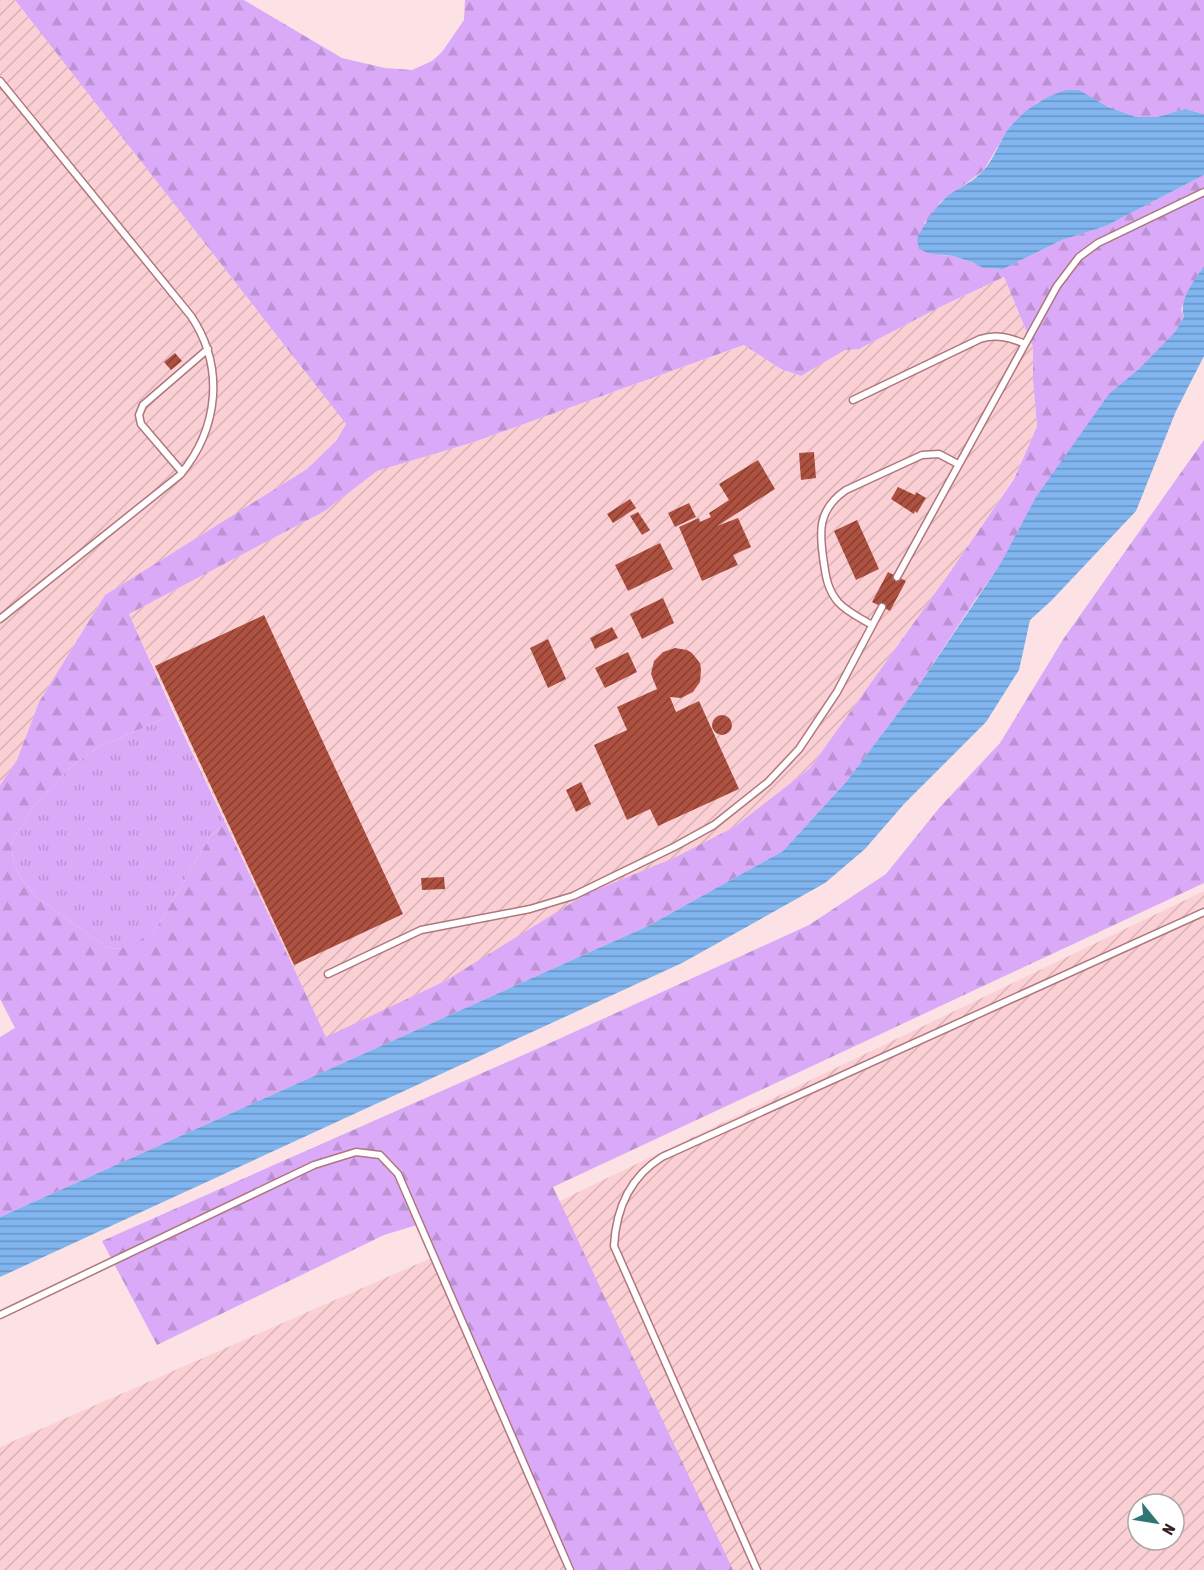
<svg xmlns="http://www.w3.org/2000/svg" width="1204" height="1570" font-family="'Asap Condensed',sans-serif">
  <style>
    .industrial { fill: url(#industrial-furrows); fill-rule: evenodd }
    .grass { fill: url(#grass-tufts) }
    .forest { fill: url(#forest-firs); fill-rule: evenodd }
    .water { fill: url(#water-rules) }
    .building { fill: url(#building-hatch) }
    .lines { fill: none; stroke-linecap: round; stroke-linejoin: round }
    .lane-casing { stroke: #af767d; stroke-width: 9 }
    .lane { stroke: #fff; stroke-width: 6 }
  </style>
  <defs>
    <pattern id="industrial-furrows" width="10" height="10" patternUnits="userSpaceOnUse" patternTransform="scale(1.5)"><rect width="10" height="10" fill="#fbd0d4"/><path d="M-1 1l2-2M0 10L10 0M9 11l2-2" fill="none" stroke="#d8b2b6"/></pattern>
    <pattern id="grass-tufts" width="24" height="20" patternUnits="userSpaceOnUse" patternTransform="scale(1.5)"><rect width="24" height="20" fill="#daaaf8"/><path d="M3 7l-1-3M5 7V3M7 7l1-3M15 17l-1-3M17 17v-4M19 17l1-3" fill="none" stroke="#bc92d4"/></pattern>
    <pattern id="forest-firs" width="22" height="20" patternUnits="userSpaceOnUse" patternTransform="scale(1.5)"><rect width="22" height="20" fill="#daaaf8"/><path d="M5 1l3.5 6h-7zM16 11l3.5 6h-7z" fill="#bc92d4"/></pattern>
    <pattern id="water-rules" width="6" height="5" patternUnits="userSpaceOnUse" patternTransform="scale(1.5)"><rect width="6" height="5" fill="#80b5f0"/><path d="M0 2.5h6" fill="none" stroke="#6a93c2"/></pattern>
    <pattern id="building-hatch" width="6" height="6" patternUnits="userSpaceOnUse" patternTransform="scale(1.5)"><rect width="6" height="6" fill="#af5140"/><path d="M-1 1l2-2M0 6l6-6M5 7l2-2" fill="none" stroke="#873f32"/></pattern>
  </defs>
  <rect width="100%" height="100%" fill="#fce2e4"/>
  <path class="industrial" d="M0 0H15L346 424 336 441 307 469 105 595 39 702 17 760 0 785Z
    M1004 277 1033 347V380L1037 425 1014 478 948 575 810 768 734 827 445 981 326 1038 129 614 325 511 377 471 474 442 745 345 781 369 801 376 845 350 859 349 940 307Z
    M1204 891V1570H0V1447L545 1208ZM1138 1504H1174V1540H1138Z"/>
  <path class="grass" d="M174 714 225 822 210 837 154 932 135 944 118 949 106 947 38 898 20 878 13 859 11 843 35 804 72 766 95 749Z"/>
  <path class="forest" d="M15 0H244L342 58 385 68 412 70 432 61 442 52 464 20 465 0H1204V114L1185 109 1157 117H1136L1108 107 1078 90 1038 102 1027 111 1008 130 983 171 940 202 932 216 924 223 941 255 953 256 972 262 983 268 1003 269 1062 240 1106 226 1204 175V266L1188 292 1181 309 1184 317 1158 358 1063 476 973 603 917 688 846 782 783 851 648 926 0 1217V1037L15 1028 0 999V785L17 760 39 702 105 595 307 469 336 441 346 424ZM1004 277 1033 347V380L1037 426 1014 479 948 575 810 768 734 827 676 857 586 894 445 981 326 1037 225 822 210 837 154 932 135 943 118 949 106 947 38 898 20 878 13 859 11 843 35 804 72 766 95 749 174 714 129 614 325 511 377 471 474 442 744 345 781 369 801 376 845 350 859 349 940 307Z
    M1204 440V883L553 1187 733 1570H575L417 1225 384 1235 157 1345 102 1241 539 1048 809 925 886 874 940 807 1000 743 1064 638Z"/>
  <path class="water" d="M1067 90H1079L1108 107 1136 117H1157L1185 109 1204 114V175L1106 226 1062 240 1003 269 983 268 972 262 953 256 928 253 919 249 917 239C924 224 936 205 949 195 960 187 974 181 983 171 993 160 999 144 1007 131 1021 112 1044 96 1067 90Z
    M1204 266V356L1176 411 1136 511 1051 601 1030 620 1019 670 986 722 904 804 865 849 825 883 682 963 0 1277V1217L648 926 783 851 846 782 917 688 1001 563 1036 497 1109 394 1139 369 1174 333 1184 317C1178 300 1195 280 1204 266Z"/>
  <path class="building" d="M175 353 182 361 171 370 164 362Z
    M814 452 816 478 801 480 799 453Z
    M758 460 775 489 717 526 738 518 751 547 733 555 738 565 702 581 679 527 699 518 700 522 711 517 709 513 729 500 719 484Z
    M898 487 915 495 916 492 926 498 917 513 915 511 914 514 891 499Z
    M630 499 636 508 613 523 607 514Z
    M689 503 696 517 675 527 668 513Z
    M638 512 650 530 642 535 630 516Z
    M857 520 879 569 856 580 834 531Z
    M660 543 673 569 628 591 615 565Z
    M888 572 906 581 890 611 872 602Z
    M663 598 674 623 642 639 630 614Z
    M264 615 403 914 294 965 155 666Z
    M612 627 618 638 595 649 590 638Z
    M548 639 566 679 548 688 530 648Z
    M675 648 687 650 692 653 700 663 701 670 700 682 693 692 681 698 670 697 676 712 699 701 739 789 658 826 650 809 627 820 594 745 627 730 617 707 657 689 651 674 654 661 663 652Z
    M628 652 637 672 605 688 595 668Z
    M712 725a10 10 0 1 1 20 0a10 10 0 1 1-20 0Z
    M581 782 591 804 576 812 566 790Z
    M444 877 445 889 422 890 421 878Z"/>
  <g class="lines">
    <defs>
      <path id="lane" d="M0 81 191 316C225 367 219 428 180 475L0 619
        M853 400 980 339C996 334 1009 337 1025 344
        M182 472 141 424 139 415 143 405 208 349
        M897 577 1057 286 1079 257 1098 243 1204 192
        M872 625C860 618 847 612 838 602 828 590 826 578 824 564 819 532 817 510 846 490L922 455 939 454 958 464
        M328 974 421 930 530 909 573 896 674 847 714 825 768 782 799 749 837 692 882 607
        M0 1315 314 1165 356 1152 380 1155 398 1174 570 1570
        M757 1570 614 1246C616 1209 630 1177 662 1157L1204 912"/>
    </defs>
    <use href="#lane" class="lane-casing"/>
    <use href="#lane" class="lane"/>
  </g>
  <g transform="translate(1156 1522) rotate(120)"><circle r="28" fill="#ffffff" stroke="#afa6a7" stroke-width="1.5"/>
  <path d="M0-4.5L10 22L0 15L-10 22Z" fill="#2d7673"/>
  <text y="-9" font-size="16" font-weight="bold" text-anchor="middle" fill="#372023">N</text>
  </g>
</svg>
